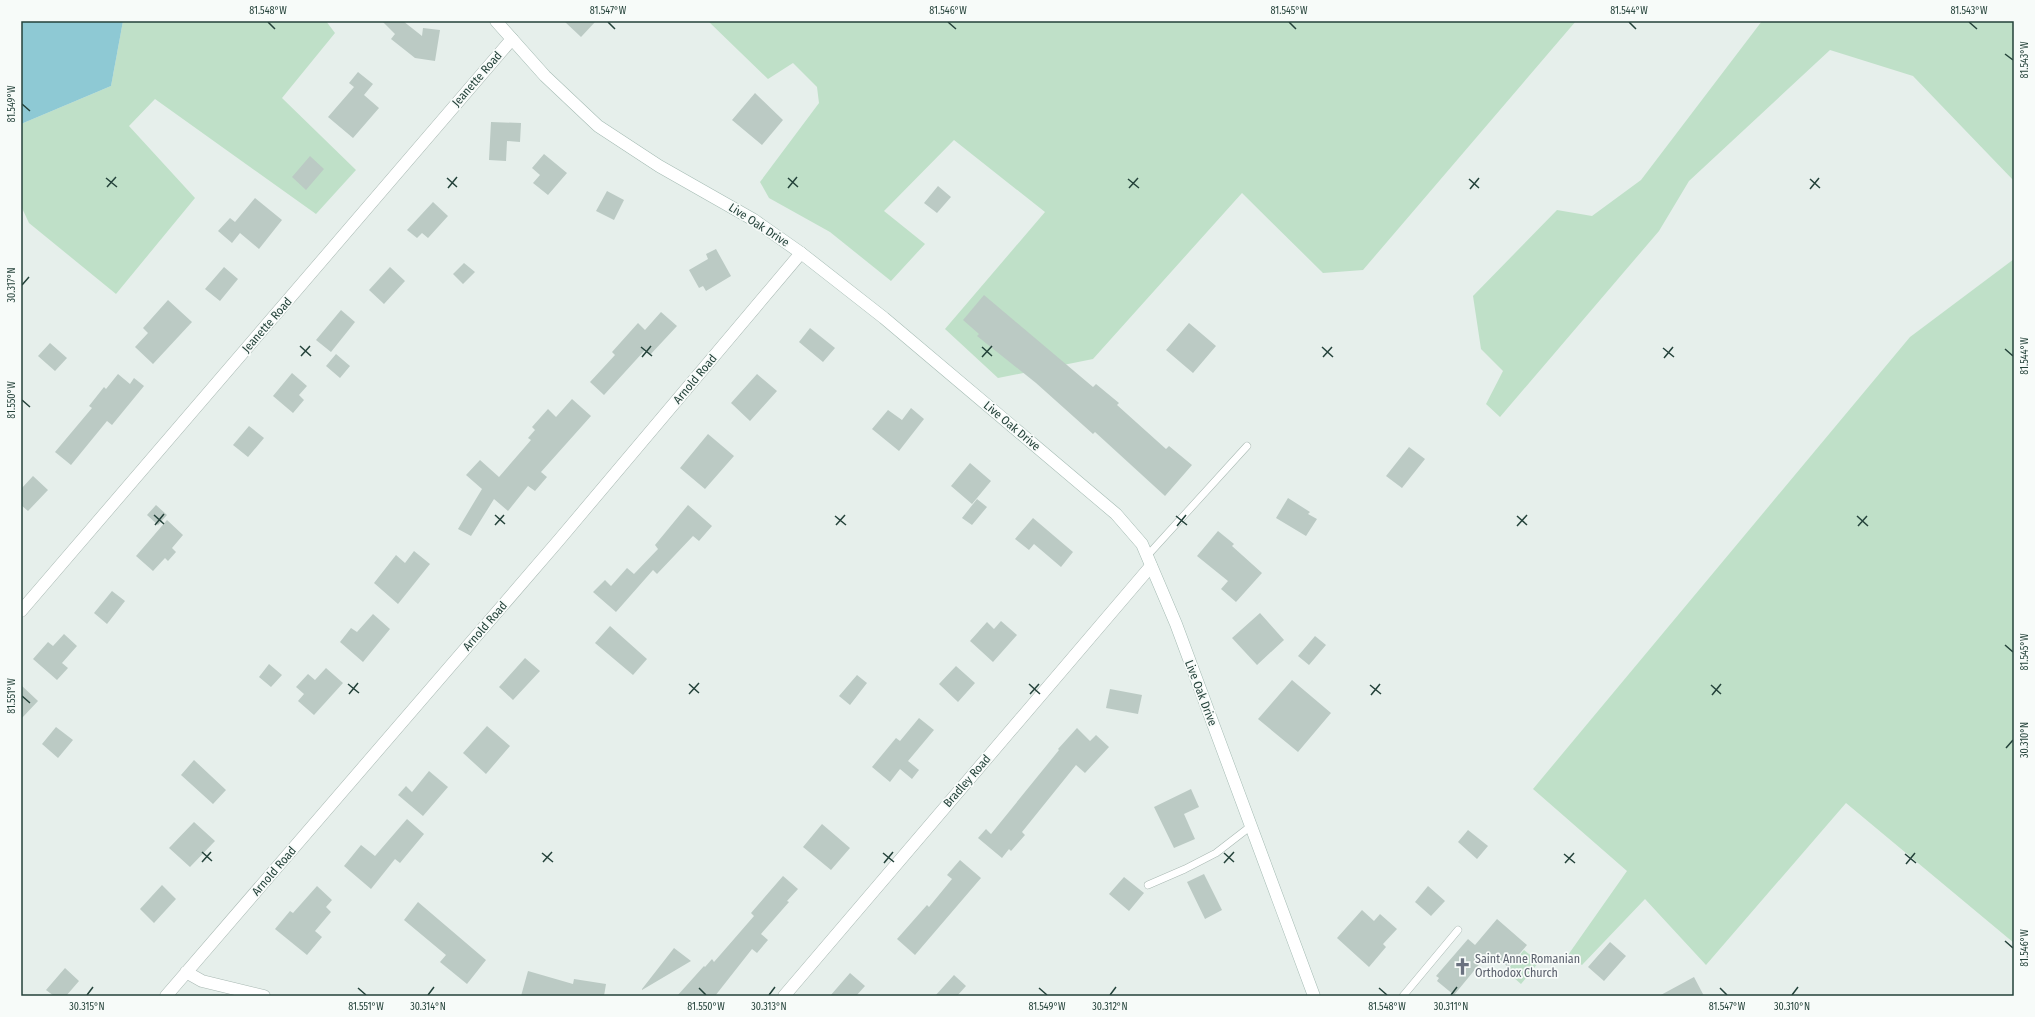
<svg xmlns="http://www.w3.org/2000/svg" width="2035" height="1017" font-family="'Fira Sans Condensed',sans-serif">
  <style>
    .green { fill: #bfe0c8 }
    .water { fill: #8ec9d4 }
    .building { fill: #bbcac4 }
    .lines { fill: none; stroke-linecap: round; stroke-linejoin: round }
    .service-casing { stroke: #a8b8b2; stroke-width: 8 }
    .minor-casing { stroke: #a8b8b2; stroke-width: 13 }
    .tertiary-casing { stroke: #a8b8b2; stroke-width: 13 }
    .secondary-casing { stroke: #a4bbb3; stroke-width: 13 }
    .service { stroke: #fff; stroke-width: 7 }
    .minor { stroke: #fff; stroke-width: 12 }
    .tertiary { stroke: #fff; stroke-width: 12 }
    .secondary { stroke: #fff; stroke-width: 12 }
    .ticks { fill: none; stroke: #24423a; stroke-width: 1.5 }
    .labels { text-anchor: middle; stroke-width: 3.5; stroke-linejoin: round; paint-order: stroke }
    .street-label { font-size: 12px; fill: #24423a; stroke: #f7fbf9 }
    .worship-label { font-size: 12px; fill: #5b616d; stroke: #f7fbf9; text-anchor: start }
    .neatline { fill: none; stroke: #24423a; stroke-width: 1.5 }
    .ticks-label { font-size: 10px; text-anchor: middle; fill: #24423a }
  </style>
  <rect width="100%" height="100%" fill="#e6efeb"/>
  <path class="green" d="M123 21H326L335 33 282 98 356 170 316 214 155 99 129 126 195 198 116 294 29 223 21 206V124L111 86Z
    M708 21H1576L1363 270 1323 273 1242 193 1093 359 998 378 945 329 1045 212 954 140 884 211 925 244 891 281 830 232 769 198 760 182 819 103 817 87 793 63 768 79Z
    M1762 21H2014V181L1913 76 1830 50 1689 181 1659 231 1500 417 1486 404 1503 371 1481 349 1473 296 1557 210 1592 216 1641 180Z
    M2014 259V943L1846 803 1706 965 1645 899 1582 965 1568 955 1627 871 1533 789 1910 337Z
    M1524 950 1539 962 1521 984 1506 971Z"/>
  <path class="water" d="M21 21H123L111 86 21 124Z"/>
  <path class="building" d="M382 21H403L422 36 423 28 440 30 435 61 415 58 391 39 395 34Z
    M564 21H596L581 37Z
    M358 72 373 84 364 95 379 108 353 138 328 117 354 87 349 83Z
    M755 93 783 120 762 145 732 120Z
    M491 122 521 123 520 142 507 141 506 161 489 160Z
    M544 154 567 173 548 195 533 183 540 175 532 168Z
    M310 156 324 169 306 190 292 177Z
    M938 186 951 197 937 213 924 203Z
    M607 191 624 200 614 220 596 211Z
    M255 198 282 220 259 249 240 233 232 243 218 231 230 218 235 222Z
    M433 202 448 216 428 238 422 233 417 238 407 230Z
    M716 249 731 276 706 291 703 286 699 288 689 270 708 259 706 254Z
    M464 263 475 272 463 284 453 274Z
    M224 267 238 279 220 301 205 289Z
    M390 267 405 281 384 304 369 290Z
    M984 295 1093 387 1096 384 1119 403 1117 405 1166 449 1169 446 1192 465 1165 496 1095 432 1093 434 1036 383 977 336 979 334 963 320Z
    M168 300 192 322 153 364 135 347 148 333 143 328Z
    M341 310 355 322 331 352 316 340Z
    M661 312 677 326 650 355 645 350 604 395 590 382 615 355 612 352 638 323 645 330Z
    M1189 323 1216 346 1193 373 1166 350Z
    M810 328 835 348 823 362 799 342Z
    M50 343 67 358 55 371 38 356Z
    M336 354 350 366 340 378 326 366Z
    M292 373 307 386 299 395 304 400 293 413 273 396Z
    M118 374 130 384 134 378 144 386 112 425 107 421 71 465 55 452 92 408 89 406 104 387 106 389Z
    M757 374 777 391 750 421 731 403Z
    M572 399 591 416 541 472 547 477 535 491 528 486 508 511 494 499 471 536 458 529 482 489 466 475 480 460 499 477 531 440 528 438 535 430 532 427 548 409 556 417Z
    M911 408 924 419 899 451 872 429 888 410 902 420Z
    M249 426 264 438 248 457 233 445Z
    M708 434 734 456 705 489 680 468Z
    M1409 447 1425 459 1402 488 1386 476Z
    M970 463 991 481 972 504 951 486Z
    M33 476 48 490 28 511 21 505V489Z
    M1288 498 1310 512 1308 514 1317 519 1306 536 1276 518Z
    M977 499 987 507 972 525 962 518Z
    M156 505 167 515 158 525 147 515Z
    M688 505 712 526 699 541 693 536 657 574 653 570 616 612 593 592 605 580 611 586 627 568 634 574 658 549 655 545Z
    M1033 518 1073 552 1061 567 1034 544 1029 550 1015 539Z
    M167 520 183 535 172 548 176 552 168 561 165 558 153 571 136 556Z
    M1218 531 1234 544 1232 546 1262 573 1236 602 1221 589 1228 581 1197 556Z
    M414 551 430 564 398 604 374 583 396 555 405 563Z
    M112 591 125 601 107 624 94 613Z
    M1260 613 1284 640 1257 665 1232 638Z
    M373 614 390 629 363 662 340 642 351 628 357 632Z
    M1001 621 1017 635 993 662 970 641 987 622 994 629Z
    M610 626 647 659 633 675 595 643Z
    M64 634 77 646 62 663 68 668 57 680 33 659 48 642 53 646Z
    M1315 636 1326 645 1309 665 1298 656Z
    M525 658 540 671 513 700 499 687Z
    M269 664 282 675 271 687 259 677Z
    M956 666 975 683 958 702 939 684Z
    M326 668 343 683 314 715 298 701 304 694 296 687 308 674 315 680Z
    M857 675 867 683 850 705 839 696Z
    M1292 680 1331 713 1298 752 1258 719Z
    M21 685 38 701 21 719Z
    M1110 689 1142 695 1138 714 1106 708Z
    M919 718 934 730 908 761 919 770 912 779 900 769 890 782 872 767 896 738 900 741Z
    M487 726 510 746 486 774 463 753Z
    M56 727 73 740 58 758 42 744Z
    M1077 728 1090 741 1096 735 1109 747 1085 773 1076 765 1022 832 1025 835 1011 851 1009 849 1002 858 978 838 986 829 991 834 1059 750 1058 749Z
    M194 760 226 790 213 804 181 775Z
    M429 771 448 787 423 816 398 795 406 786 412 792Z
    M1191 789 1199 807 1184 814 1195 839 1174 848 1154 807Z
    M407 819 424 834 400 863 395 859 371 889 344 866 361 845 375 856Z
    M194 822 215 841 190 867 169 848Z
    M822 824 850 848 831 870 803 847Z
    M1468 830 1488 846 1477 859 1458 842Z
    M960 860 981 878 915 955 897 939 927 905 929 907 952 879 947 875Z
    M1204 874 1222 910 1205 919 1187 882Z
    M783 876 798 889 787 901 789 902 761 934 768 940 757 953 752 949 715 996H677L704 966 705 967 712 959 714 962 754 916 751 913Z
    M1124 877 1144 893 1129 911 1109 894Z
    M162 885 176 899 154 923 140 909Z
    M317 886 332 900 326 907 331 912 315 931 322 937 307 955 275 929 290 911 293 913Z
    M1428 886 1445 901 1431 916 1415 902Z
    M418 902 486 960 467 984 440 962 446 955 404 920Z
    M1362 910 1374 921 1380 914 1397 929 1383 944 1386 947 1369 967 1337 938Z
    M1497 919 1527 945 1508 967 1500 960 1497 963 1487 955 1454 995 1437 981 1439 978 1436 976 1468 939 1475 945Z
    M1610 942 1626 956 1604 981 1588 967Z
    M674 948 691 961 642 990V989Z
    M65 968 79 981 66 996H54L46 990Z
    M528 971 573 984 574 979 606 984 604 996H521Z
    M850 973 865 986 856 996H830Z
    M954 975 966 986 957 996H935Z
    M1694 977 1704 996H1659Z"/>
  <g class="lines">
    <defs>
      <path id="service" d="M1147 556 1247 446
        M1148 885 1185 869 1216 853 1251 826
        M1403 996 1458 930"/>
      <path id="minor" d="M21 611 512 39
        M186 972 202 981 264 996
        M166 996 559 540 801 253"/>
      <path id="tertiary" d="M784 996 1151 566"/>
      <path id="secondary" d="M496 21 545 76 598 126 659 166 754 220 801 253 884 318 1116 514 1142 544 1176 624 1314 996"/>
    </defs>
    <use href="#service" class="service-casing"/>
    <use href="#minor" class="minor-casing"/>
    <use href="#tertiary" class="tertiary-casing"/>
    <use href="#secondary" class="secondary-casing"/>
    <use href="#service" class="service"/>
    <use href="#minor" class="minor"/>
    <use href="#tertiary" class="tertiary"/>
    <use href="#secondary" class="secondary"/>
  </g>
  <path class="ticks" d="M268 22 275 29M608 22 615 29M948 22 956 29M1289 22 1296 29M1629 22 1636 29M1969 22 1977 29M2005 54 2013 60M22 104 30 111M106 178 117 187M447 178 457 187M788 178 798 187M1128 179 1139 188M1469 179 1479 188M1810 179 1820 188M107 187 116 177M448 188 457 177M788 188 797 177M1129 188 1138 178M1470 189 1479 178M1810 189 1819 178M22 285 29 277M300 346 311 356M641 347 652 356M982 347 992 356M1322 347 1333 357M1663 348 1674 357M2005 349 2013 356M301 356 310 346M642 357 651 346M982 357 992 346M1323 357 1332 347M1664 358 1673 347M22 400 30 407M154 515 164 524M495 515 505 524M835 516 846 525M1176 516 1187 525M1517 516 1527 525M1857 516 1868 526M155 525 164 514M495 525 504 515M836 525 845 515M1177 526 1186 515M1517 526 1527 515M1858 526 1867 516M2005 645 2013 652M348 684 359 693M689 684 699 693M1029 684 1040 694M1370 685 1381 694M1711 685 1721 694M349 694 358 683M689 694 699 683M1030 694 1039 684M1371 695 1380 684M1712 695 1721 684M22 696 30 703M2006 748 2013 740M202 852 212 861M542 853 553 862M883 853 894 862M1224 853 1234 862M1564 854 1575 863M1905 854 1916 863M202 862 211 852M543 862 552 852M884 863 893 852M1224 863 1234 852M1565 863 1574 853M1906 864 1915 853M2005 941 2013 948M358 988 366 995M699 988 706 995M1039 988 1047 995M1379 988 1387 995M1720 988 1727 995M87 995 93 987M428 995 434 987M769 995 775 987M1110 995 1116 987M1451 995 1457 987M1792 995 1798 987"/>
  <defs>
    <symbol id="church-bare" viewBox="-9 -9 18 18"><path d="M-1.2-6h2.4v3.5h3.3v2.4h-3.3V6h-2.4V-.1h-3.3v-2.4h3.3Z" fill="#6b7280" stroke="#f7fbf9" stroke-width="2.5" paint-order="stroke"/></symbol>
  </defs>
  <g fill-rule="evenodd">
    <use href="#church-bare" x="1450" y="954" width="25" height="25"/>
  </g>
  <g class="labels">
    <g class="street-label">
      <text transform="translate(477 79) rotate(-49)" y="4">Jeanette Road</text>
      <text transform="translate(759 225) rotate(33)" y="4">Live Oak Drive</text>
      <text transform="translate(267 325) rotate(-49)" y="4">Jeanette Road</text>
      <text transform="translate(695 379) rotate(-50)" y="4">Arnold Road</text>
      <text transform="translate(1012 426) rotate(40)" y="4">Live Oak Drive</text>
      <text transform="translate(485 626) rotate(-49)" y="4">Arnold Road</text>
      <text transform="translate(1201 693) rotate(69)" y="4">Live Oak Drive</text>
      <text transform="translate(967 781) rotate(-49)" y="4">Bradley Road</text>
      <text transform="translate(274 871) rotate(-49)" y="4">Arnold Road</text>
    </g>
    <g class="worship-label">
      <text x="1475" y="963">Saint Anne Romanian<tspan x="1475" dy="14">Orthodox Church</tspan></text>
    </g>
  </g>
  <rect width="2035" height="1017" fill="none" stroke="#f7fbf9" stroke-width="44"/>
  <rect x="22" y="22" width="1991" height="973" class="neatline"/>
  <g class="ticks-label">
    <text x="268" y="14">81.548°W</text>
    <text x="608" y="14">81.547°W</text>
    <text x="948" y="14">81.546°W</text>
    <text x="1289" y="14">81.545°W</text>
    <text x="1629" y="14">81.544°W</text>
    <text x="1969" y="14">81.543°W</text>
    <text transform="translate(2024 60) rotate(-90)" y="4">81.543°W</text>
    <text transform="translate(11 104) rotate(-90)" y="4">81.549°W</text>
    <text transform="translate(11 285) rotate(-90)" y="4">30.317°N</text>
    <text transform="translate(2024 356) rotate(-90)" y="4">81.544°W</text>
    <text transform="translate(11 400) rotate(-90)" y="4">81.550°W</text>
    <text transform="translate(2024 652) rotate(-90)" y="4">81.545°W</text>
    <text transform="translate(11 696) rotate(-90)" y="4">81.551°W</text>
    <text transform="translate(2024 740) rotate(-90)" y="4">30.310°N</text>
    <text transform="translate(2024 948) rotate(-90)" y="4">81.546°W</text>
    <text x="87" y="1010">30.315°N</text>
    <text x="366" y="1010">81.551°W</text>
    <text x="428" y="1010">30.314°N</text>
    <text x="706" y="1010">81.550°W</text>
    <text x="769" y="1010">30.313°N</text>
    <text x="1047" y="1010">81.549°W</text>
    <text x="1110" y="1010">30.312°N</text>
    <text x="1387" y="1010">81.548°W</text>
    <text x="1451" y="1010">30.311°N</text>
    <text x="1727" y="1010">81.547°W</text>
    <text x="1792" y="1010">30.310°N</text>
  </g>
</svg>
